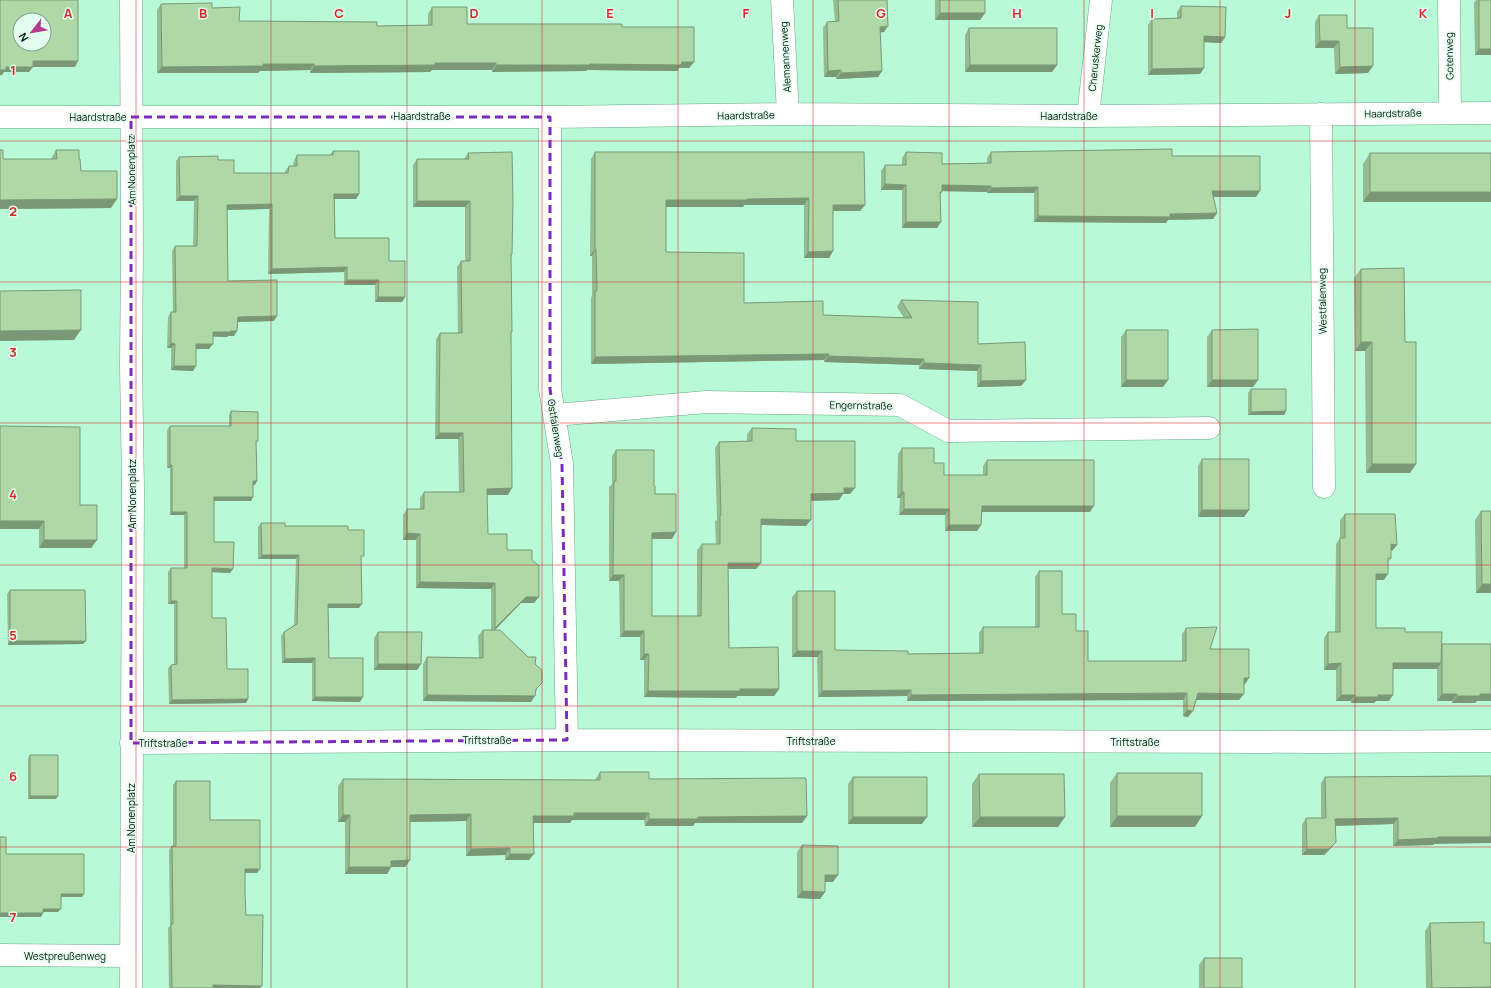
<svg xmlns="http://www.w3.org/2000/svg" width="1491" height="988" font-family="Manrope,sans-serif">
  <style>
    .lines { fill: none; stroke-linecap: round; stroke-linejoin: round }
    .street-casing { stroke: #69a888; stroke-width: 23 }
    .street { stroke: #fff; stroke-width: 22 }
    .wall { fill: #96bb90 }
    .shaded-wall { fill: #7a9875 }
    .building { fill: #aed9a7; stroke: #7a9875; fill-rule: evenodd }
    .marked { fill: none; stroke: #7b2cbf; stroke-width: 3; stroke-dasharray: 8 5; stroke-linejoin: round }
    .grid { fill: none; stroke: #d62828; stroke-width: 1; stroke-opacity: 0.55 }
    .labels { text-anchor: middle; stroke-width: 3; stroke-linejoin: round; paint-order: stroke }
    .street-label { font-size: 10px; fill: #00180d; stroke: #e3fdee }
    .grid-label { font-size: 13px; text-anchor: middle; font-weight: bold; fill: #d62828; stroke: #e3fdee; stroke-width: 3; stroke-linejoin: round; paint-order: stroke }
  </style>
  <rect width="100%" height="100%" fill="#b8fad7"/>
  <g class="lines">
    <defs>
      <path id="street" d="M782 0 788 114
        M1449 0 1450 113
        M1321 114 1324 487
        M1088 116 1101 0
        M0 117H550L788 114 1088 116 1491 113
        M550 117V389L562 464 567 740
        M555 415 706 402 900 405 948 431 1209 428
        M131 743 567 740 1318 742 1491 741
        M0 955 131 956
        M131 988 133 489 131 366 132 249 131 0"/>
    </defs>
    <use href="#street" class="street-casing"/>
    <use href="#street" class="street"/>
  </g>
  <path class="wall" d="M833 0H887L884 32H880L882 71 878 77 836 79V77H824L823 28 827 22 835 21Z
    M935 0H985V13L980 20H935Z
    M1476 0H1491V55H1475L1474 3Z
    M161 4 212 8 239 21 377 26 428 25V14L432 7 467 24 622 27 694 62 689 68H679L677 71 587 70 586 71 492 72V70H432L430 72 310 73V70L260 71 258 73H157V10Z
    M1181 6 1225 37 1221 43 1204 42V68L1200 74 1148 75V25L1152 19 1177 18V12Z
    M1319 15 1347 28 1368 73 1335 74 1334 48H1315V22Z
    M969 28 1057 65 1052 72H965V35Z
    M0 150 3 159H51L56 150 79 159 81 171 111 208 0 209Z
    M333 151 359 194 356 199H335V238L389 261 405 297 402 302H375V285H344V272L268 274 269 209 227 210 228 281 274 321 237 322 234 336H228L227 337H213L209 349H196V366L193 371 171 370V348H167L168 317 171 312H173L172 251 175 246H193L194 201H176V161L179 157 218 160 234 173H285V171L289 166H293L294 160 297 155H330Z
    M595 152 865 205 860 211H833V251L829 258H804V205H744L743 207H666V252L744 303 823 315 904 318 897 307 901 300 978 344 1026 380 1021 386 977 387V371L919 369V365L824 362V360L591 364V298L592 295V256H590L591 159Z
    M906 152 942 164 987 163V158L991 152 1172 156 1256 197H1213L1217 213 1213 219 1168 220 1166 223 1034 222V193H987V192L942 191 940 195 941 222 937 228H902V190H881V171L885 165H902V158Z
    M468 153 512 254 511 256V334L508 495H487L488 534 507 550 532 560 534 603H521L495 630 535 664 537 689 536 691 531 702 423 701V664L427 657 479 658 478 636 483 630H491V589L416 588V540H403V515L407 509H420V498L424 492H459L458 439H435L436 339 440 333H458L457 267 461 261H465V207H413V165L417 159H464Z
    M1370 153H1491L1363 202V164Z
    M1361 269 1405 342 1416 464 1410 473H1366L1365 351H1355L1354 278Z
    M1126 330 1168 380 1163 387H1121V337Z
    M1212 330 1258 380 1253 387H1207V337Z
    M1251 389 1286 411 1284 415H1248V393Z
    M231 411 258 441 256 443 255 485H253L251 501H214V542L230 573 212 572V618L227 669 248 699 246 703 169 704 168 668 171 665H174V604H168V572L171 568H184V515H170V468H167V430L170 426H229V415Z
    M752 428 796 441 850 494H843L839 500 811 501 806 526 761 525V563L756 569H728L729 648 779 689 774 696H737L736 698 644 697V660H640V637H620L619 581H609V487L612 484V456L616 450 654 486 655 494 672 539H652V616H697V550L702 544H716L715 521 717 520 715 448 719 442 747 441V434Z
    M902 448 934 463 944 475H983V466L987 460 1090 512H982L981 525 977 531H945V515H899L900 498H897L898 454Z
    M1202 459 1249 510 1244 517H1198V466Z
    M80 505 97 540 91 548H39V529H0Z
    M1481 511 1491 593H1476L1475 520Z
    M1345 514 1392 551H1391V558L1388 562 1384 580H1376V628L1405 632 1442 644 1477 701 1475 703H1452V701H1437V669H1393L1389 701H1376L1374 703H1351V701H1336V670H1324V638L1328 632H1335L1336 544 1340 538V520Z
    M261 523 285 526 348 530 361 560 359 608H328L329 658 360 702 312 701V663H282L281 636 284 632 294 625 296 559H258V527Z
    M1039 571 1062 614 1076 631 1088 661H1182V634L1186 628 1210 649 1249 678 1245 684H1244L1239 700H1196L1188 717 1183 716V700L907 701V696L818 697 817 657H792V597L797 591 835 650 908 654 979 653V633L983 627H1035V577Z
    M10 590 83 644 8 645 7 594Z
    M378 632 421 664 417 670H374V638Z
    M30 755 56 799H28V758Z
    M600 772 649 779 807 816 802 823H695L693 826H645L644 820H572L570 823H534L529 860H505V855L466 856V821L410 822V860L405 867H391L387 874H345V822H338V786L343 779 595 780Z
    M1117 773 1195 827H1110V783Z
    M979 774 1058 827H972V784Z
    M1491 776 1433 845 1393 846V824L1335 826 1331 848 1324 855H1302V825L1306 818H1321V783L1325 777Z
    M853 777 922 824H848V784Z
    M176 781 210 820 257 873H245V894L246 915 260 988H169L168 928 170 926 169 850 172 846H173V785Z
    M802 845 833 882H825V892L820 899 797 898V852Z
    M1430 923 1484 943 1491 988H1426L1425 931Z
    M1204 958 1242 988H1199V965Z"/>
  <path class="shaded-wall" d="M940 13H985L980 20H935Z
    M888 26 884 32 876 33 880 27Z
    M1204 36 1225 37 1221 43 1200 42Z
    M1320 41H1339L1334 48H1315Z
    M1479 49H1491V55H1475Z
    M33 61H78L75 67H33L29 72H4L2 75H0V70L6 67Z
    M682 62H694L689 68H679L677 71 587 70 586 71 492 72 496 65Z
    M435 63H496L492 70H432L430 72 310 73 314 66Z
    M263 64H314L310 70 260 71 258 73H157L162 67Z
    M970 65H1057L1052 72H965Z
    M1373 66 1368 73 1335 74 1340 67Z
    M1204 68 1200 74 1148 75 1152 69Z
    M841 70 836 77H824L828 71Z
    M882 71 878 77 836 79 841 73Z
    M885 184 906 185 902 190H881Z
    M942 185 991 186 987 192 938 191Z
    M1038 187 1034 193H987L991 188Z
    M1212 191H1260L1256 197H1207Z
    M1370 192H1491V202H1363Z
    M334 194H359L356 199H331Z
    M180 196H198L194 201H176Z
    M809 198 804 205H744L743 207H661L666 200Z
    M117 199 111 208 0 209V200Z
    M417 201H470L465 207H413Z
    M272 204 269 209 224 210 227 205Z
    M833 205H865L860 211H829Z
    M1217 213 1213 219 1168 220 1166 223 1034 222 1038 216Z
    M906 222H941L937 228H902Z
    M595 249H596L592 256H590Z
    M833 251 829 258H804L808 252Z
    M347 267 344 272 268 274 272 269Z
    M347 280H379L375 285H344Z
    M378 297H405L402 302H375Z
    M277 316 274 321 234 322 238 317Z
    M81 330 74 340 0 341V331Z
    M231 331H237L234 336H228L227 337 210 336 213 332Z
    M1361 342H1372L1365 351H1355Z
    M171 343 175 344 171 348H167Z
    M196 344H213L209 349H193Z
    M829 354 824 360 591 364 595 357Z
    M828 356 924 359 919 365 824 362Z
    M924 363 981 365 977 371 919 369Z
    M174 366H196L193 371 171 370Z
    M1026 380 1021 386 977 387 981 381Z
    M1126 380H1168L1163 387H1121Z
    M1212 380H1258L1253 387H1207Z
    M1286 411 1284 415H1248L1251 412Z
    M439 433H463L458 439H435Z
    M1372 464H1416L1410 473H1366Z
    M170 465H172L170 468H167Z
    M253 481H257L255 485H250Z
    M512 488 508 495H483L487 489Z
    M844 488H855L850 494H843L839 500 806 501 811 494Z
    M902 492H904L900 498H897Z
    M214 497H253L251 501H212Z
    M982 506H1094L1090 512H977Z
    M904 509H949L945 515H899Z
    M1202 510H1249L1244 517H1198Z
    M172 512H187L184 515H170Z
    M761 519 811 520 806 526 756 525Z
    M0 521H44L39 529H0Z
    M949 525H981L977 531H945Z
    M676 532 672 539H648L652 533Z
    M407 533 420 534 416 540H403Z
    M44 540H97L91 548H39Z
    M1391 544 1397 545 1392 551 1387 550Z
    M262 555H299L296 559H258Z
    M728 563H761L756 569H724Z
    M212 568 233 569 230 573 210 572Z
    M1376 574H1388L1384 580H1372Z
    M613 575H624L619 581H609Z
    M420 582 495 583 491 589 416 588Z
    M1482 584H1491V593H1476Z
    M526 597H539L534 603H521L491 634 495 628Z
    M171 601H177L174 604H168Z
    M328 604H362L359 608H325Z
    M624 631H644L640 637H620Z
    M10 641H86L83 644 8 645Z
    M797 651H822L817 657H792Z
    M644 654H649L644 660H640Z
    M315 658 312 663H282L285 659Z
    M1341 663 1336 670H1324L1328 664Z
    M1393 663H1441L1437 669H1389Z
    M378 664H421L417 670H374Z
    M1244 678H1249L1245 684H1239Z
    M740 689H779L774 696H737L736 698 644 697 648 691Z
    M911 690 907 696 818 697 822 691Z
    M1187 693 1183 700 907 701 911 695Z
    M1198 693 1244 694 1239 700H1193Z
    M1442 694H1457L1452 701H1437Z
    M1480 694H1491V701H1477L1475 703H1452L1457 696Z
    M427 695 535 696 531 702 423 701Z
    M1341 695H1355L1351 701H1336Z
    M1378 695H1393L1389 701H1376L1374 703H1351L1355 697Z
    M315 697H363L360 702 312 701Z
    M248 699 246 703 169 704 172 700Z
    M1187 710 1193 711 1188 717 1183 716Z
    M30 796H58L56 799H28Z
    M574 813H649L644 820H572L570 823H529L533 816Z
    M471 814 466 821 405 822 410 815Z
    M343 815H350L345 822H338Z
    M807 816 802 823H695L693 826H645L649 819 698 817Z
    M1117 816H1202L1195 827H1110Z
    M853 817H927L922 824H848Z
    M980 817H1065L1058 827H972Z
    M1398 818 1393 824 1330 826 1335 819Z
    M1438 837H1491V843L1434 844 1433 845 1393 846 1398 840Z
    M1336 842 1331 848 1324 855H1302L1307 849Z
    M510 848 505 855 466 856 471 849Z
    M510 854H534L529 860H505Z
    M410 860 405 867H391L387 874H345L349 867 391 861Z
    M245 869H260L257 873H242Z
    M825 875H838L833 882H820Z
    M802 891 825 892 820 899 797 898Z
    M61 894H84L82 897H59Z
    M43 909H61L58 912H41Z
    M0 913H43L41 917H0Z
    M213 985 262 986 260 988H212Z
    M1491 987V988H1431H1432Z"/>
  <path class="building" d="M0 0H78V61H33V67H6V70H0ZM20 20H44V44H20Z
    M838 0H887L888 26 880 27 882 71 841 73V70L828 71 827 22 839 21Z
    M940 0H985V13H940Z
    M1479 0H1491V49H1479Z
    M212 3V8L240 7 239 21 377 22V26L432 25V7H467V24H622V27H694V62H682L681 65 590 64V65H496V63H435V65L314 66V64H263V66L162 67 161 4Z
    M1181 6 1226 7 1225 37 1204 36V68L1152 69V19L1181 18Z
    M1319 15H1347V28H1373V66L1340 67 1339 41H1320Z
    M969 28H1057V65H970Z
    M1172 149V156H1260V191H1212L1217 213 1170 214V217L1038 216V187L991 188V186L942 185V192H940L941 222H906V185L885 184V165H906V152L942 153V164L991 163V152Z
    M0 150H3V159H57L56 150H79V159H80L81 171H117V199L0 200Z
    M333 151H359V194H334L335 238H389V261H405V297H378L379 280H347V267L272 269V204L227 205 228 281 277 280V316L238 317 237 331H231V332H213V344H196V366H174L175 344 171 343V312H176L175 246H197L198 196H180L179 157 218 156V160H234V173H288L289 166H297V155H333Z
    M512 152 513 202 512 254H511L512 332H511L512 488 487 489 488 534H507V550H532V560L539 566V597H526L495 628V583L420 582V534L407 533V509H424V492H464L463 433H439L440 333H462L461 261H470V201H417V159H469L468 153Z
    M595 152H864L865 205H833V251L808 252 809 198 747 199V200H666V252L744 253V303L823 301V315L912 318 901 300 978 302V344L1025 342 1026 380 981 381V365L924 363V359L828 356 829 354 595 357V291H597L596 249H595Z
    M1370 153H1491V192H1370Z
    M1404 268 1405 342H1416V464H1372V342H1361V269Z
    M81 290V330L0 331V291Z
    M1258 329V380H1212V330Z
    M1126 330H1168V380H1126Z
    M1251 389H1286V411L1251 412Z
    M231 411 258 412V441H256L257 481H253V497H214V542H234L233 569 212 568V618H226L227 669H248V699L172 700 171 665 177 664V601H171V568H187V512H172V465H170V426H231Z
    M0 426 80 427V505H97V540H44V521H0Z
    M752 428 796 429V441H855V488H844V493L811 494V520L761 519V563H728L729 648 778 647 779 689H740V691H648L649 654H644V631H624V575H613L614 481H616V450H654V486H655V494H676V532L652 533V616H701L702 544H720V515H721L719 442 752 441Z
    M902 448H934V463H944V475H987V460H1094V506H982L981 525H949V509H904V492H902Z
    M1202 459H1249V510H1202Z
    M1481 511H1491V584H1482Z
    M1345 514H1395L1397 545 1391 544V558H1388V574H1376V628H1405V632H1442L1441 663H1393V695H1378V697H1355V695H1341V663L1328 664V632H1340V538H1345Z
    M261 523H285V526H348V530H364V556H361L362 604H328L329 658H363V697H315V658L285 659 284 632 297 624 299 555H262Z
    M1039 571H1062V614H1076V631H1088V661H1186V628L1217 627 1210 649H1249V678H1244V694L1198 693 1193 711 1187 710V693L911 695V690L822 691V651H797V591H835V650L908 651V654L983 653V627H1039Z
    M10 590H85L86 641H10Z
    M483 630H500L528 657H536L535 664 542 670V683L536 689 535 696 427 695V657L483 658Z
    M378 632H422L421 664H378Z
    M1442 644H1491V694H1480V696H1457V694H1442Z
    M30 755H58V796H30Z
    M600 772H649V779L806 778 807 816 698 817V819H649V813H574V816H533L534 854H510V848L471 849V814L410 815V860L391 861V867H349L350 815H343V779L600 780Z
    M1117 773H1202V816H1117Z
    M979 774H1064L1065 817H980Z
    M1491 776V837H1438V838L1398 840V818L1335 819 1336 842 1329 849H1307L1306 818H1326L1325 777Z
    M853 777H927V817H853Z
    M176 781H210V820H260V869H245V894L246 915H263L262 986 213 985V988H172L171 924H173L172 846H176Z
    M0 837H6V854H84V894H61V909H43V913H0Z
    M802 845 838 846V875H825V892L802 891Z
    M1484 922V943H1491V987L1432 988 1430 923Z
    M1204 958H1242V988H1204Z"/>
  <path class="marked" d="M131 117H550V389L562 464 567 740 131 743Z"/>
  <path class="grid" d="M136 0V988M271 0V988M407 0V988M542 0V988M678 0V988M813 0V988M949 0V988M1084 0V988M1220 0V988M1355 0V988M0 141H1491M0 282H1491M0 423H1491M0 565H1491M0 706H1491M0 847H1491"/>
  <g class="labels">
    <g class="street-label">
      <text transform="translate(1449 56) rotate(-91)" y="4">Gotenweg</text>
      <text transform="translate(785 57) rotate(-93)" y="4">Alemannenweg</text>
      <text transform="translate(1095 58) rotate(-84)" y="4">Cheruskerweg</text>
      <text transform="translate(1393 113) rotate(-1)" y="4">Haardstraße</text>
      <text transform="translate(746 115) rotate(-1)" y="4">Haardstraße</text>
      <text x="422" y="120">Haardstraße</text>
      <text x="1069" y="120">Haardstraße</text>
      <text x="98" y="121">Haardstraße</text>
      <text transform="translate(131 170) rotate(-91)" y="4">Am Nonenplatz</text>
      <text transform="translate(1322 301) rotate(-91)" y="4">Westfalenweg</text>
      <text transform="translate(861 405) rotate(1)" y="4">Engernstraße</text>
      <text transform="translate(556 428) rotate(81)" y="4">Ostfalenweg</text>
      <text transform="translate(132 494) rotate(-90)" y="4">Am Nonenplatz</text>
      <text x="487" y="744">Triftstraße</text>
      <text x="811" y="745">Triftstraße</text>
      <text x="1135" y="746">Triftstraße</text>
      <text x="163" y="747">Triftstraße</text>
      <text transform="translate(131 818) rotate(-90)" y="4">Am Nonenplatz</text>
      <text x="65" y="960">Westpreußenweg</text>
    </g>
  </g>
  <g class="grid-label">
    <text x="68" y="18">A</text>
    <text x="203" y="18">B</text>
    <text x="339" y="18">C</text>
    <text x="474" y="18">D</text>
    <text x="610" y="18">E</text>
    <text x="746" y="18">F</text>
    <text x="881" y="18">G</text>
    <text x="1017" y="18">H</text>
    <text x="1152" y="18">I</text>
    <text x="1288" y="18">J</text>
    <text x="1423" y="18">K</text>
    <text x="13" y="75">1</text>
    <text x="13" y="216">2</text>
    <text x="13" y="357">3</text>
    <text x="13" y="499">4</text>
    <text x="13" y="640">5</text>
    <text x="13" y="781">6</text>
    <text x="13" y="922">7</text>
  </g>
  <g transform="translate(32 32) rotate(239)"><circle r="19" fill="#e3fdee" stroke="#88a194"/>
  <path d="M0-3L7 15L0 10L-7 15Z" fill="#b23a8f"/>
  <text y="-6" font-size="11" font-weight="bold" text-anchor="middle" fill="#00180d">N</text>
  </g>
</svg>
